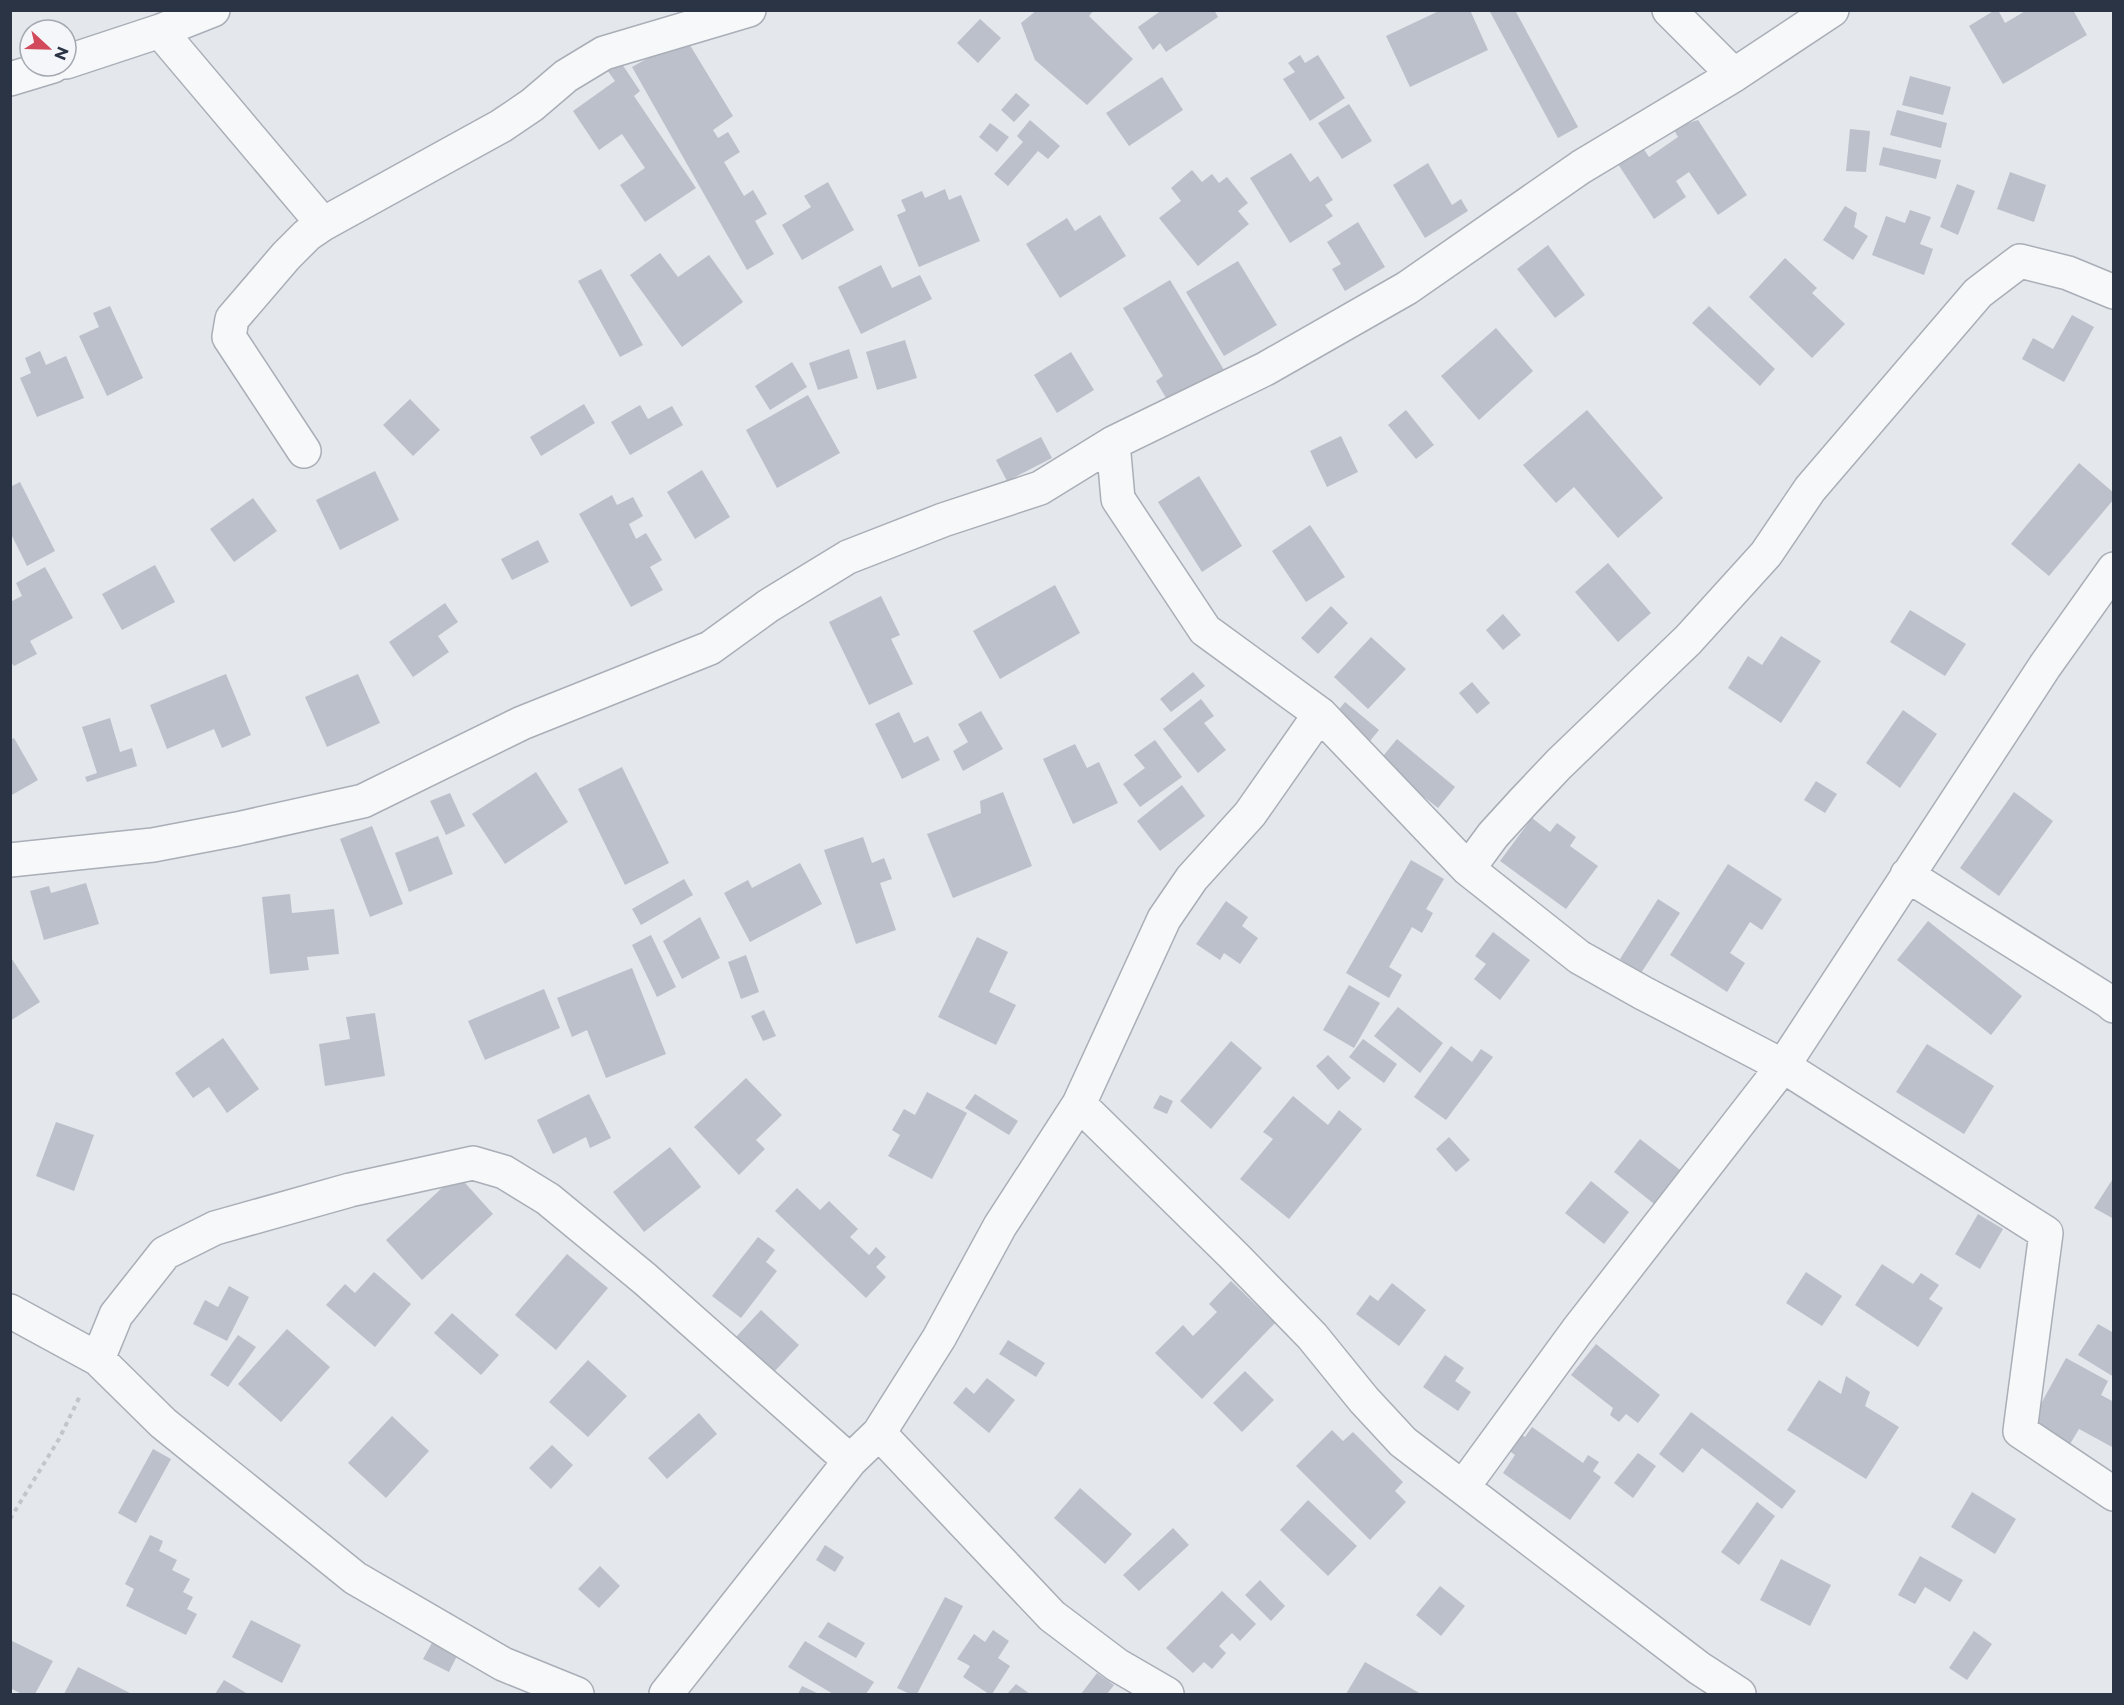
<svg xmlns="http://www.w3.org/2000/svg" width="2124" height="1705" font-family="Montserrat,sans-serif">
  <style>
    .building { fill: #bbc0ca }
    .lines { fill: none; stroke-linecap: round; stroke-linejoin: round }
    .minor-casing { stroke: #a9aeb7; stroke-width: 36 }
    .path { stroke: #c2c5cb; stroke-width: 4; stroke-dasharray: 4.5 4.5; stroke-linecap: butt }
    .minor { stroke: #f7f8fa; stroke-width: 33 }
  </style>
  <rect width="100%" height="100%" fill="#e4e7ec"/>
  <path class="building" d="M1037 10H1094L1089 16 1133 59 1087 105 1035 60 1021 23Z
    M1162 10H1214L1218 17 1166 52 1160 43 1153 50 1138 27Z
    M1441 10H1470L1488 50 1410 87 1386 36Z
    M1489 10H1515L1578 127 1558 138Z
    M1995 10H1998L2005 23 2027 10H2073L2087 35 2003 84 1969 26Z
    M980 19 1001 38 978 63 957 43Z
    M685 37 733 116 713 130 718 138 728 132 740 152 724 162 744 196 753 190 767 214 755 221 774 254 747 270 632 67Z
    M1300 55 1305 63 1318 55 1345 98 1310 121 1283 79 1295 72 1288 63Z
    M620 61 640 91 634 96 696 188 645 222 620 185 645 168 622 134 599 150 573 111 615 81 607 70Z
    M1910 76 1951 87 1943 115 1902 105Z
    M1162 77 1183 110 1129 146 1106 113Z
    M1016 93 1030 105 1014 122 1001 110Z
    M1349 104 1372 141 1342 159 1318 123Z
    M1897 110 1947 123 1941 148 1890 135Z
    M1030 120 1060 146 1048 159 1038 151 1008 186 994 174 1023 142 1017 136Z
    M1698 120 1747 195 1718 215 1689 172 1676 181 1686 197 1654 219 1614 158 1639 142 1649 157 1678 137 1673 128Z
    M990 123 1009 137 997 152 979 137Z
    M1850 129 1870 131 1866 172 1846 171Z
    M1883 147 1941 160 1936 179 1879 165Z
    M1291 153 1310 182 1318 176 1333 200 1325 205 1333 216 1290 243 1250 178Z
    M1428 163 1452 205 1461 199 1468 211 1425 238 1393 185Z
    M1192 170 1202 182 1212 174 1219 183 1227 177 1248 203 1238 211 1249 224 1198 266 1159 218 1181 201 1171 188Z
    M2010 172 2046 185 2034 222 1997 209Z
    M828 182 854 230 802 260 782 225 811 207 804 196Z
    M1957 184 1975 191 1958 235 1940 227Z
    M945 189 949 200 961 195 980 241 919 267 897 215 906 211 901 200 922 191 925 198Z
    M1845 206 1857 213 1854 227 1868 236 1853 260 1823 240Z
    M1910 210 1931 217 1920 244 1933 249 1924 275 1872 255 1886 216 1905 223Z
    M1100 215 1126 256 1060 298 1026 244 1067 218 1075 231Z
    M1358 222 1385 267 1345 291 1332 269 1341 264 1327 242Z
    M1548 245 1585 295 1555 318 1517 269Z
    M660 253 678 277 709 255 743 302 682 347 630 275Z
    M1785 258 1817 288 1812 293 1845 324 1812 358 1749 297Z
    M1238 261 1277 325 1224 356 1186 292Z
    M881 265 892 288 920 275 932 299 861 334 838 287Z
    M601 269 643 345 620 357 578 281Z
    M1170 280 1227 375 1172 408 1156 381 1163 376 1123 308Z
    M110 306 143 378 107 396 79 336 99 327 93 313Z
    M1709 306 1775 369 1760 386 1692 323Z
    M2072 315 2094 327 2064 382 2022 359 2033 338 2053 349Z
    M1496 328 1533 371 1479 420 1441 376Z
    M905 340 917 378 877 390 866 352Z
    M849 349 858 378 818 390 809 363Z
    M40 351 46 365 66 356 84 398 37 417 20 378 31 373 25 358Z
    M1071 352 1094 390 1057 413 1034 375Z
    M792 362 807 387 770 410 755 386Z
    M808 395 840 453 777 488 746 430Z
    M410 399 440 430 413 456 383 425Z
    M584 404 595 423 541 456 530 437Z
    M640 405 648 419 672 406 683 425 630 455 611 422Z
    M1406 410 1434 445 1416 459 1388 425Z
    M1587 410 1663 498 1618 538 1574 487 1556 503 1523 465Z
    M1341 436 1358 472 1327 487 1310 451Z
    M1041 437 1052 458 1007 481 996 460Z
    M2079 463 2114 493V499L2049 576 2011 544Z
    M702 470 730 517 695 539 667 492Z
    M375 471 399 520 340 550 316 500Z
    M1199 476 1242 546 1202 572 1158 502Z
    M20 482 55 551 27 566 10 532V487Z
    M612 495 617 505 633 497 643 516 629 524 636 539 646 533 662 560 650 567 663 590 631 607 579 514Z
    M253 498 277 531 234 562 210 529Z
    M1310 525 1345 577 1306 602 1272 551Z
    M538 540 549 562 512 580 501 559Z
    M1608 563 1651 613 1618 642 1575 592Z
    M155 565 175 602 122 630 102 594Z
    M45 567 73 618 30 641 37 654 14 666 10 661V602L22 596 16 583Z
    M1055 585 1080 633 1000 679 973 631Z
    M881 596 900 635 891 639 913 684 869 705 829 622Z
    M445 603 458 622 438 636 449 652 413 677 389 642Z
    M1331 606 1348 623 1318 654 1301 638Z
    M1910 610 1966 644 1945 676 1890 642Z
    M1503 614 1521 635 1503 650 1486 630Z
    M1781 636 1821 661 1781 723 1728 688 1748 656 1762 665Z
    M1371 637 1406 669 1368 709 1334 677Z
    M1193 672 1205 686 1171 712 1160 699Z
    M226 674 251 735 222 748 214 729 167 749 150 705Z
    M358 674 380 723 327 747 305 697Z
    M1472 682 1490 703 1477 714 1459 693Z
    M1201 699 1214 716 1204 723 1226 750 1198 773 1163 729Z
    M1345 702 1379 730 1366 746 1332 718Z
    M1903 710 1937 734 1900 788 1866 763Z
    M981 711 1003 749 963 771 953 751 968 742 958 724Z
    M899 712 914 743 928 736 940 760 902 779 875 724Z
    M110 718 120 752 132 748 137 766 87 782 85 777 97 773 82 727Z
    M14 738 38 780 10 796V740Z
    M1397 739 1455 787 1438 808 1379 761Z
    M1155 740 1182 777 1140 807 1123 784 1145 768 1134 755Z
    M1075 744 1087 768 1099 762 1118 803 1073 824 1043 759Z
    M622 767 669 863 625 885 578 789Z
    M536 772 568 822 505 864 472 814Z
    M1816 781 1837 794 1825 813 1804 800Z
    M1182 785 1205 816 1160 851 1137 821Z
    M1003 792 1032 866 953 898 927 834 981 813 980 801Z
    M2014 792 2053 821 1999 896 1960 868Z
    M450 793 465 826 446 835 430 801Z
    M1532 818 1550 832 1557 823 1576 837 1570 846 1598 866 1566 909 1500 861Z
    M372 826 403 904 370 917 340 839Z
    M438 836 453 874 409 892 395 853Z
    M863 837 872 863 884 858 892 879 880 883 896 930 856 944 824 850Z
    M1411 860 1444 879 1426 909 1433 913 1422 933 1412 927 1389 967 1402 975 1389 998 1346 973Z
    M800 863 822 904 750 942 724 893 748 880 752 888Z
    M1728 864 1782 899 1762 930 1750 922 1730 953 1745 963 1727 992 1670 955Z
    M684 879 693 895 641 925 632 909Z
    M86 883 99 924 44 940 30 891 49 886 51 893Z
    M290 894 292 913 334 909 339 954 307 957 309 970 270 974 262 897Z
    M1658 899 1680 913 1641 973 1620 959Z
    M1226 901 1248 917 1242 926 1258 938 1240 964 1224 953 1220 960 1196 944Z
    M700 917 720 958 682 979 663 941Z
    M1928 921 2022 996 1991 1035 1897 960Z
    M1493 932 1530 960 1500 1000 1474 979 1486 964 1475 956Z
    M651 935 676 987 657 997 632 945Z
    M977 937 1008 952 989 992 1016 1005 996 1045 938 1017Z
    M746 955 759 992 741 999 728 962Z
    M10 956 40 1002 10 1021Z
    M632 968 666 1054 606 1078 587 1030 572 1037 557 998Z
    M1349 985 1380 1003 1354 1048 1323 1030Z
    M544 989 560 1028 485 1060 468 1021Z
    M1398 1007 1443 1043 1420 1073 1374 1036Z
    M764 1010 776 1036 763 1041 751 1016Z
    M375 1013 385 1076 325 1086 319 1044 350 1039 346 1017Z
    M223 1038 259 1089 227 1113 209 1087 193 1098 175 1073Z
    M1363 1039 1397 1064 1384 1083 1349 1057Z
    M1231 1041 1262 1068 1211 1129 1180 1101Z
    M1927 1044 1994 1086 1964 1134 1896 1092Z
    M1451 1046 1472 1062 1481 1049 1493 1057 1446 1120 1414 1097Z
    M1328 1055 1351 1078 1338 1090 1316 1066Z
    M746 1078 782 1115 756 1140 765 1149 739 1175 694 1127Z
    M927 1092 967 1113 932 1179 888 1156 900 1135 892 1130 904 1109 915 1115Z
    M589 1094 611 1138 590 1148 586 1137 553 1154 537 1120Z
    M975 1094 1018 1121 1009 1135 965 1108Z
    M1160 1095 1173 1101 1167 1114 1153 1108Z
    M1293 1096 1328 1125 1339 1110 1362 1129 1289 1219 1240 1179 1273 1139 1263 1132Z
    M56 1122 94 1135 74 1191 36 1176Z
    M1449 1137 1470 1160 1456 1172 1436 1149Z
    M1640 1139 1684 1173 1658 1207 1614 1172Z
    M670 1147 701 1187 644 1232 613 1192Z
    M457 1174 493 1214 422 1280 386 1240Z
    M2114 1177V1219L2094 1208Z
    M1591 1181 1629 1212 1604 1244 1565 1213Z
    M797 1188 820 1210 829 1201 858 1229 850 1237 869 1255 876 1247 886 1257 876 1267 886 1277 866 1298 775 1211Z
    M1978 1214 2003 1229 1980 1269 1955 1254Z
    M758 1237 775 1250 766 1262 777 1271 741 1318 712 1296Z
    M567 1254 608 1288 556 1350 515 1315Z
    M1882 1264 1913 1284 1921 1273 1939 1285 1929 1299 1943 1308 1918 1347 1855 1305Z
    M374 1272 411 1304 375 1347 326 1305 345 1284 355 1293Z
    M1806 1272 1842 1296 1822 1326 1786 1303Z
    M1231 1281 1275 1323 1202 1399 1155 1353 1183 1325 1193 1336 1217 1312 1209 1304Z
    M1392 1283 1426 1310 1399 1346 1356 1314 1370 1295 1378 1301Z
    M229 1286 249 1297 227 1341 193 1324 205 1300 218 1307Z
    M761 1310 799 1345 774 1372 736 1337Z
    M452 1313 499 1355 481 1375 434 1333Z
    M2098 1324 2114 1333V1377L2078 1355Z
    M287 1329 330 1367 281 1422 238 1384Z
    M238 1335 256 1347 228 1387 210 1375Z
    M1008 1340 1045 1363 1036 1377 999 1354Z
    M1596 1344 1660 1395 1638 1423 1626 1414 1619 1422 1610 1415 1613 1408 1571 1375Z
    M1445 1355 1464 1368 1455 1381 1471 1392 1458 1411 1423 1387Z
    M2066 1358 2108 1381 2101 1395 2114 1402V1448L2079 1429 2070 1444 2031 1422Z
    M588 1360 627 1396 588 1437 549 1402Z
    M1245 1371 1274 1400 1242 1432 1213 1403Z
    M1846 1376 1870 1392 1865 1406 1899 1427 1866 1479 1787 1430 1819 1380 1841 1394Z
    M987 1378 1015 1400 989 1433 953 1403 966 1387 974 1394Z
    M1691 1412 1796 1491 1782 1509 1702 1448 1683 1473 1659 1454Z
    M699 1413 717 1434 667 1479 648 1458Z
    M392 1416 429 1451 386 1498 348 1463Z
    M1532 1427 1583 1463 1588 1455 1599 1462 1593 1471 1601 1477 1570 1520 1503 1473 1515 1455 1504 1447 1515 1430 1525 1437Z
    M1332 1430 1343 1441 1353 1432 1403 1482 1395 1491 1406 1502 1370 1540 1296 1466Z
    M552 1445 573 1465 551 1489 529 1468Z
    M153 1449 171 1459 136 1523 118 1513Z
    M1638 1453 1656 1466 1633 1498 1614 1483Z
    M1080 1488 1132 1534 1105 1564 1054 1518Z
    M1972 1492 2016 1519 1995 1554 1951 1527Z
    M1308 1500 1357 1546 1328 1576 1280 1530Z
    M1757 1502 1775 1516 1739 1565 1721 1552Z
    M1173 1528 1189 1545 1139 1591 1123 1575Z
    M150 1535 163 1541 159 1551 177 1560 172 1570 190 1579 183 1592 193 1597 187 1609 197 1614 186 1635 126 1606 134 1589 125 1584Z
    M825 1545 844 1557 835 1572 816 1560Z
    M1920 1556 1963 1580 1950 1602 1925 1587 1915 1604 1898 1595Z
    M1781 1559 1831 1585 1810 1626 1760 1600Z
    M600 1566 620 1586 599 1608 578 1589Z
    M1260 1580 1285 1606 1271 1621 1245 1595Z
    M1440 1586 1465 1606 1441 1636 1416 1615Z
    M1222 1591 1256 1624 1240 1641 1232 1633 1219 1646 1226 1653 1212 1669 1204 1662 1193 1673 1166 1648Z
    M945 1597 963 1606 917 1694H910L897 1688Z
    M251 1620 301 1645 282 1683 232 1657Z
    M828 1622 865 1643 856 1658 818 1637Z
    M993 1630 1009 1641 998 1658 1010 1666 992 1694H989L963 1677 970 1666 957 1659 974 1634 985 1642Z
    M1974 1631 1992 1644 1967 1680 1949 1668Z
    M10 1640 53 1661 35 1694H22L10 1688Z
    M433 1641 458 1654 449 1672 423 1659Z
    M805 1641 874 1682 866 1694H833L788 1667Z
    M1365 1662 1421 1694H1346Z
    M78 1667 132 1694H64Z
    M1097 1673 1114 1685 1107 1694H1081Z
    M224 1680 248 1694H215Z
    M1016 1684 1030 1694H1007Z
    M802 1686 819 1694H798Z"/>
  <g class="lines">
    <defs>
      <path id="minor" d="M1669 10 1734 75
        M160 31 323 224
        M66 62 160 31 213 10
        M10 79 53 66
        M1113 443 1265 369 1407 288 1581 167 1734 75 1832 10
        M304 451 229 337 232 319 286 256 307 235 323 224 501 126 532 105 566 76 604 53 749 10
        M10 860 153 845 237 829 363 801 522 723 710 648 768 606 848 557 943 520 1040 488 1113 443 1118 499 1205 630 1320 714
        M1468 869 1493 835 1524 801 1559 764 1688 640 1766 554 1810 489 1978 293 2020 261 2068 273 2114 292
        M1907 875 2108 1001 2114 1006
        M1079 1104 1233 1255 1312 1336 1364 1400 1403 1442 1699 1668 1739 1694
        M10 1311 98 1359 163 1423 355 1578 503 1664 577 1694
        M98 1359 116 1315 165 1253 215 1228 350 1190 473 1163 504 1172 548 1199 645 1279 850 1461
        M879 1433 1052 1616 1117 1665 1167 1694
        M1463 1487 1577 1331 1783 1066 2045 666 2114 569
        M666 1694 850 1461 879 1433 939 1338 1000 1226 1079 1104 1164 919 1192 878 1250 814 1320 714 1468 869 1579 957 1643 993 1783 1066 2046 1233 2020 1431 2114 1494"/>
    </defs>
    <use href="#minor" class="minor-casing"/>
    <path class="path" d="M10 1519 59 1439 81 1394"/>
    <use href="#minor" class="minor"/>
  </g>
  <rect width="2124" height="1705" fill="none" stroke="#2b3445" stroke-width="24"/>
  <g transform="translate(48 48) rotate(112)"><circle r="28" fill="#f4f6f9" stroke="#a4a8b1" stroke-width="1.5"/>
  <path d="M0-4.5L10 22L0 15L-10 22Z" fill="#d1495b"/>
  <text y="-9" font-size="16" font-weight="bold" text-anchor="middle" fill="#2b3445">N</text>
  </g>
</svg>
